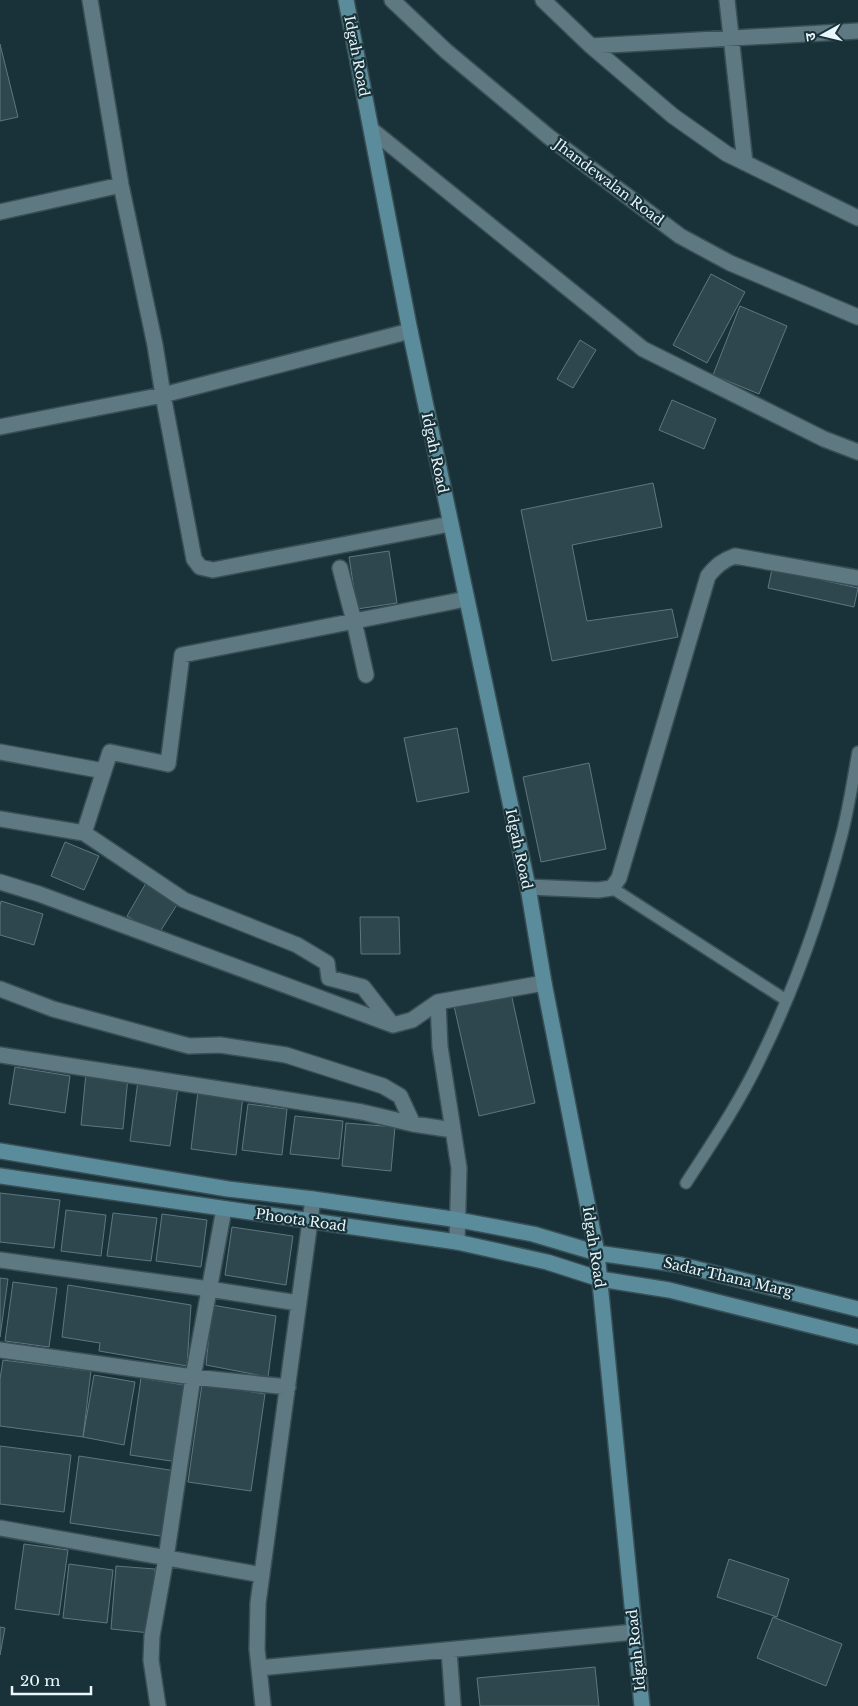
<svg xmlns="http://www.w3.org/2000/svg" width="858" height="1706" font-family="'Libre Baskerville','Noto Sans Devanagari',serif">
  <style>
    .building { fill: #2e474f; stroke: #5d7780 }
    .lines { fill: none; stroke-linecap: round; stroke-linejoin: round }
    .lane-casing { stroke: #394e55; stroke-width: 14 }
    .street-casing { stroke: #394e55; stroke-width: 18 }
    .secondary-casing { stroke: #394e55; stroke-width: 18 }
    .lane { stroke: #5f7982; stroke-width: 11 }
    .street { stroke: #5f7982; stroke-width: 15 }
    .secondary { stroke: #5b8c9b; stroke-width: 15 }
    .labels { text-anchor: middle; stroke-width: 4.5; stroke-linejoin: round; paint-order: stroke }
    .street-label { font-size: 14px; fill: #e9f7fc; stroke: #193239 }
  </style>
  <rect width="100%" height="100%" fill="#193239"/>
  <path class="building" d="M0 44 18 117 0 121Z
    M711 274 745 292 707 363 673 345Z
    M740 306 787 326 759 394 713 375Z
    M580 340 596 350 573 388 557 379Z
    M672 400 716 419 704 449 659 430Z
    M653 483 662 527 572 545 587 621 672 609 678 637 552 661 521 510Z
    M389 551 397 603 357 609 349 557Z
    M772 569 858 588 854 607 768 588Z
    M457 728 469 792 417 802 404 738Z
    M589 763 606 849 541 862 523 777Z
    M65 842 99 856 84 890 51 876Z
    M146 883 178 903 158 935 127 916Z
    M1 901 43 914 34 945 0 935V906Z
    M360 917H399L400 954H361Z
    M511 993 535 1103 479 1116 454 1006Z
    M15 1067 70 1076 65 1113 9 1104Z
    M86 1073 128 1077 123 1129 81 1125Z
    M138 1081 178 1087 170 1146 130 1141Z
    M198 1091 243 1096 236 1155 191 1149Z
    M248 1104 287 1109 282 1155 242 1150Z
    M295 1116 343 1121 339 1159 290 1154Z
    M346 1123 395 1127 391 1171 342 1166Z
    M0 1193 60 1200 54 1248 0 1242Z
    M66 1210 106 1215 101 1256 61 1251Z
    M113 1213 157 1218 151 1261 107 1256Z
    M162 1214 207 1220 201 1267 156 1261Z
    M232 1227 293 1236 286 1285 225 1275Z
    M0 1278 8 1279 0 1337Z
    M13 1282 57 1288 49 1347 5 1341Z
    M68 1285 191 1305 187 1366 99 1351 100 1343 62 1337Z
    M212 1305 276 1316 268 1377 206 1365Z
    M3 1360 91 1371 83 1437 0 1426V1379Z
    M94 1375 135 1382 124 1445 83 1437Z
    M141 1378 190 1386 178 1462 130 1455Z
    M202 1384 265 1394 251 1491 188 1482Z
    M0 1446 71 1455 64 1512 0 1504Z
    M79 1456 176 1471 167 1537 70 1523Z
    M24 1544 68 1550 59 1615 15 1609Z
    M729 1559 789 1579 777 1617 717 1597Z
    M69 1564 113 1570 107 1623 63 1618Z
    M116 1566 155 1569 150 1633 111 1629Z
    M773 1617 842 1644 826 1686 757 1658Z
    M0 1627 5 1628 0 1655Z
    M595 1667 599 1706H480L477 1678Z"/>
  <g class="lines">
    <defs>
      <path id="lane" d="M612 888 786 1000
        M686 1183C712 1143 739 1103 760 1059 795 988 822 911 842 834 849 807 853 779 858 752"/>
      <path id="street" d="M90 0 121 185 155 345 163 395 410 331
        M392 0 446 51 549 137 680 236 730 263 858 317
        M543 0 591 46 673 116 727 154 858 218
        M727 0 745 163
        M591 46 858 31
        M372 130 643 349 824 439 858 452
        M0 212 121 185
        M0 427 163 395 194 559 200 567 213 570 450 524
        M340 568 354 621 366 675
        M0 752 104 771
        M0 819 84 833 184 900 297 945 327 963 329 978 363 987 392 1024
        M84 833 110 752 168 764 182 655 466 599
        M0 882 39 894 393 1025 412 1020 438 1002 544 983
        M528 887 598 890 612 888 619 878 708 576C716 566 723 560 735 556L858 578
        M0 989 53 1009 189 1046 220 1045 286 1055 383 1086 400 1096 413 1124
        M438 1002 440 1047 459 1168 457 1242
        M0 1055 245 1093 362 1112 413 1124 453 1130
        M0 1260 209 1289 298 1303
        M0 1350 193 1377 288 1387
        M0 1528 262 1575
        M449 1650 453 1706
        M259 1668 634 1632
        M158 1706 151 1660 152 1636 166 1558 193 1377 224 1209
        M263 1706 257 1649 258 1603 313 1199"/>
      <path id="secondary" d="M346 0 410 331 528 887 544 983 597 1253 642 1706
        M0 1151 228 1189 313 1199 459 1220 533 1234 597 1253 681 1265 858 1309
        M0 1176 457 1242 547 1262 600 1279 669 1290 858 1337"/>
    </defs>
    <use href="#lane" class="lane-casing"/>
    <use href="#street" class="street-casing"/>
    <use href="#secondary" class="secondary-casing"/>
    <use href="#lane" class="lane"/>
    <use href="#street" class="street"/>
    <use href="#secondary" class="secondary"/>
  </g>
  <g class="labels">
    <g class="street-label">
      <text transform="translate(357 56) rotate(79)" y="5">Idgah Road</text>
      <text transform="translate(609 182) rotate(37)" y="5">Jhandewalan Road</text>
      <text transform="translate(435 453) rotate(78)" y="5">Idgah Road</text>
      <text transform="translate(519 849) rotate(78)" y="5">Idgah Road</text>
      <text transform="translate(301 1220) rotate(8)" y="5">Phoota Road</text>
      <text transform="translate(594 1247) rotate(81)" y="5">Idgah Road</text>
      <text transform="translate(728 1277) rotate(13)" y="5">Sadar Thana Marg</text>
      <text transform="translate(636 1650) rotate(-96)" y="5">Idgah Road</text>
    </g>
  </g>
  <g transform="translate(823 35) rotate(262)" stroke="#193239" stroke-width="4" paint-order="stroke">
  <path d="M0-4L9 19L0 12L-9 19Z" fill="#e9f7fc"/>
  <text y="-8" font-size="14" font-weight="bold" text-anchor="middle" fill="#e9f7fc">उ</text>
  </g>
  <path d="M12 1686v8h79v-8" fill="none" stroke="#e9f7fc" stroke-width="2.5"/>
  <text x="20" y="1686" font-size="15" fill="#e9f7fc" stroke="#193239" stroke-width="4" paint-order="stroke">20 m</text>
</svg>
